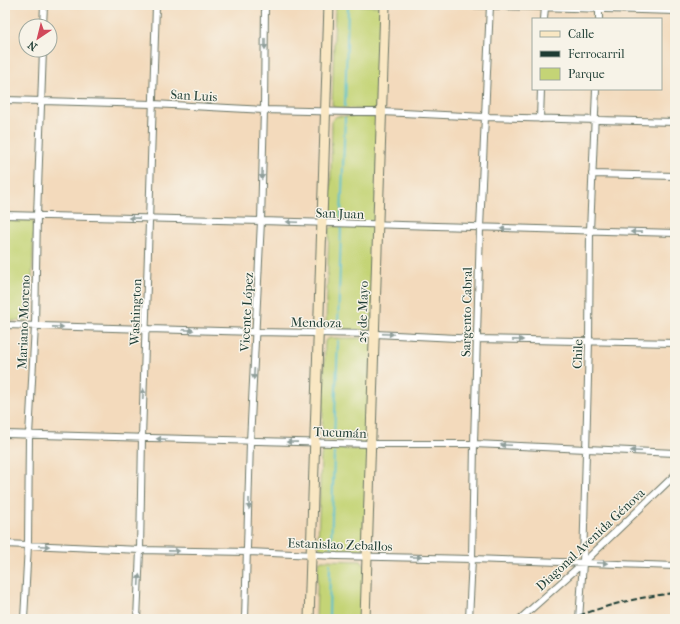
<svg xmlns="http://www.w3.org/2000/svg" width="680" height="624" font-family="'IM FELL French Canon',serif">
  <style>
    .green { fill: #c4d476; stroke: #728855 }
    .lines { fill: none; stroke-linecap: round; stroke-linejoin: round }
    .stream { stroke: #55bfd0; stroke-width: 2 }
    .street-casing { stroke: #697464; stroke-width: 8 }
    .secondary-casing { stroke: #697464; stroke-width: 11 }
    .street { stroke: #fff; stroke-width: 6 }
    .secondary { stroke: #f9e7c3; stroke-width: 9 }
    .rail { stroke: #1f3d34; stroke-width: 2; stroke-dasharray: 6 3; stroke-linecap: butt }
    .oneway { fill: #8f9e9a }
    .labels { text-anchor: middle; stroke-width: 3; stroke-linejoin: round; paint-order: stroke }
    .street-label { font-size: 13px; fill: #1f3d34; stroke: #f7f3e8 }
  </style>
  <rect width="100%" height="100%" fill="#f7f3e8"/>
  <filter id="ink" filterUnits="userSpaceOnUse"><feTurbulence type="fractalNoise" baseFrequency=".025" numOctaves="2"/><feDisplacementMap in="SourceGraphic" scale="8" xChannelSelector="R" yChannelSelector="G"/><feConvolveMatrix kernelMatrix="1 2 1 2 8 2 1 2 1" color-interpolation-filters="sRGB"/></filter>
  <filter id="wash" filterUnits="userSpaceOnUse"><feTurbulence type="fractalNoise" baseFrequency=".012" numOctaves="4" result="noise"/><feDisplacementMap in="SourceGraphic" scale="16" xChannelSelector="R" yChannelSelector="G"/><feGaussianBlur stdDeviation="0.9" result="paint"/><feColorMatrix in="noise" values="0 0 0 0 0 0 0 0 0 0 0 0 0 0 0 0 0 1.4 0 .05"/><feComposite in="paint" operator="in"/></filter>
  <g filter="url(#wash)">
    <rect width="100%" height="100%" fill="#f3dabc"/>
    <path class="green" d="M340 5 379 6 383 11 379 107 374 110 336 108 332 105 335 9Z
      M337 116 374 117 379 121 376 218 372 222 333 219 330 216 332 120Z
      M5 218 29 219 34 223 31 317 27 321H5Z
      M334 226H371L375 230 372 327 368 331 330 329 326 325 329 229Z
      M330 338H367L372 342 369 439 364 443 326 440 322 437 325 341Z
      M326 448 366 450 369 454 363 550 360 552 341 553 322 551 318 545 321 455 322 453Z
      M322 560 361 561 365 566 362 619H316L318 566 319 562Z"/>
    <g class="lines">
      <path class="stream" d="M345 106 348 7
        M341 217 345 118
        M338 328 341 228
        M334 438 338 341
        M331 550 334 453
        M329 619 330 564"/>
    </g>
  </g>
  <g filter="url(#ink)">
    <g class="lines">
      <defs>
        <path id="street" d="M465 5 675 11
          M544 19 545 7
          M599 19V5
          M43 26 44 5
          M5 100 153 104 264 110 351 112H382L485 117 675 122
          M540 119 541 89
          M592 174 675 176
          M5 215 261 221 675 233
          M5 325 256 332 375 334 477 339 675 343
          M5 434 371 444H474L675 453
          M5 544 140 550 248 552 337 556 472 559 675 566
          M24 619 28 545 29 435 35 326 37 216 43 50
          M137 619 140 550 142 438 156 5
          M245 619 250 442 261 221 264 110 265 5
          M469 619 472 559 474 444 480 228 490 5
          M520 619 583 563 675 475
          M579 619 583 563 589 341 590 231 596 89"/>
        <path id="secondary" d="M309 619 329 5
          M365 619 385 5"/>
      </defs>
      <use href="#street" class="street-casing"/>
      <use href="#secondary" class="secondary-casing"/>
      <use href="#street" class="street"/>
      <use href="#secondary" class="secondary"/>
      <path class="rail" d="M571 619C605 605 639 597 675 593"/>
    </g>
    <defs><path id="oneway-solid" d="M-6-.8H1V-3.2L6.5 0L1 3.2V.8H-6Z"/></defs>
    <g class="oneway">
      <use href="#oneway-solid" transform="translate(265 44) rotate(90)"/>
      <use href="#oneway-solid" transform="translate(262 174) rotate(92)"/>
      <use href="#oneway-solid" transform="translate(134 218) rotate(-179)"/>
      <use href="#oneway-solid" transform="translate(292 222) rotate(-178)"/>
      <use href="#oneway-solid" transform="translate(506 229) rotate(-178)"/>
      <use href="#oneway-solid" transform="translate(636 232) rotate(-179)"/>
      <use href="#oneway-solid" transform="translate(58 327) rotate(1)"/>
      <use href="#oneway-solid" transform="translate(188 330) rotate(2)"/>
      <use href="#oneway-solid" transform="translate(388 334) rotate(3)"/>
      <use href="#oneway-solid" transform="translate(518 340) rotate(1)"/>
      <use href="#oneway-solid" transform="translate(254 374) rotate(93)"/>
      <use href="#oneway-solid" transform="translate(143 394) rotate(-88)"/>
      <use href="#oneway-solid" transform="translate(162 439) rotate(-178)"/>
      <use href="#oneway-solid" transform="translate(292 442) rotate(-179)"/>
      <use href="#oneway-solid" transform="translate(506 445) rotate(-177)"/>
      <use href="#oneway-solid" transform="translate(636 451) rotate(-177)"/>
      <use href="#oneway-solid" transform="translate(249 504) rotate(91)"/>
      <use href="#oneway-solid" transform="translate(44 546) rotate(3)"/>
      <use href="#oneway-solid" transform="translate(174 551) rotate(1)"/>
      <use href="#oneway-solid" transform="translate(416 557) rotate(1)"/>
      <use href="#oneway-solid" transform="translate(602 563) rotate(2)"/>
      <use href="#oneway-solid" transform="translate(139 580) rotate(-87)"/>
    </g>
  </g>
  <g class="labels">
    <g class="street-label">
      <text transform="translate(194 95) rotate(3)" y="5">San Luis</text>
      <text transform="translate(340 213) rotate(2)" y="5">San Juan</text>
      <text transform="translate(135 312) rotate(-88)" y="5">Washington</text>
      <text transform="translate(246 312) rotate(-87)" y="5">Vicente López</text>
      <text transform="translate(362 312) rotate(-88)" y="5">25 de Mayo</text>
      <text transform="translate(466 312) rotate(-89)" y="5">Sargento Cabral</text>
      <text transform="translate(23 322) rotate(-88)" y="5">Mariano Moreno</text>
      <text transform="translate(316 322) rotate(1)" y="5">Mendoza</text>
      <text transform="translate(577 354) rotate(-88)" y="5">Chile</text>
      <text transform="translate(340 432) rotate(2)" y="5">Tucumán</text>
      <text transform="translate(590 539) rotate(-43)" y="5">Diagonal Avenida Génova</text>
      <text transform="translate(340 544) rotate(2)" y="5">Estanislao Zeballos</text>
    </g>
  </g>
  <rect width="680" height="624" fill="none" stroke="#f7f3e8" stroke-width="20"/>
  <rect x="532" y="18" width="130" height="72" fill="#f7f3e8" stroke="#a1aaa0"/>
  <rect x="540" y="31" width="20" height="6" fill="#f9e7c3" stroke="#a1aaa0"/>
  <text x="568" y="38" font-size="12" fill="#1f3d34">Calle</text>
  <rect x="540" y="51" width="20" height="6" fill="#1f3d34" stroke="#a1aaa0"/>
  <text x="568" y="58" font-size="12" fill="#1f3d34">Ferrocarril</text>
  <rect x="540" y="68" width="20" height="12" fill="#c4d476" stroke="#a1aaa0"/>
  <text x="568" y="78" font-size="12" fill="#1f3d34">Parque</text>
  <g transform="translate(38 38) rotate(215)"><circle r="19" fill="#f7f3e8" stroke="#a1aaa0"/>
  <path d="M0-3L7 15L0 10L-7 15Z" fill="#d1495b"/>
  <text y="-6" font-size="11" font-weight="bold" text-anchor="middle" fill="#1f3d34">N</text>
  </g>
</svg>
